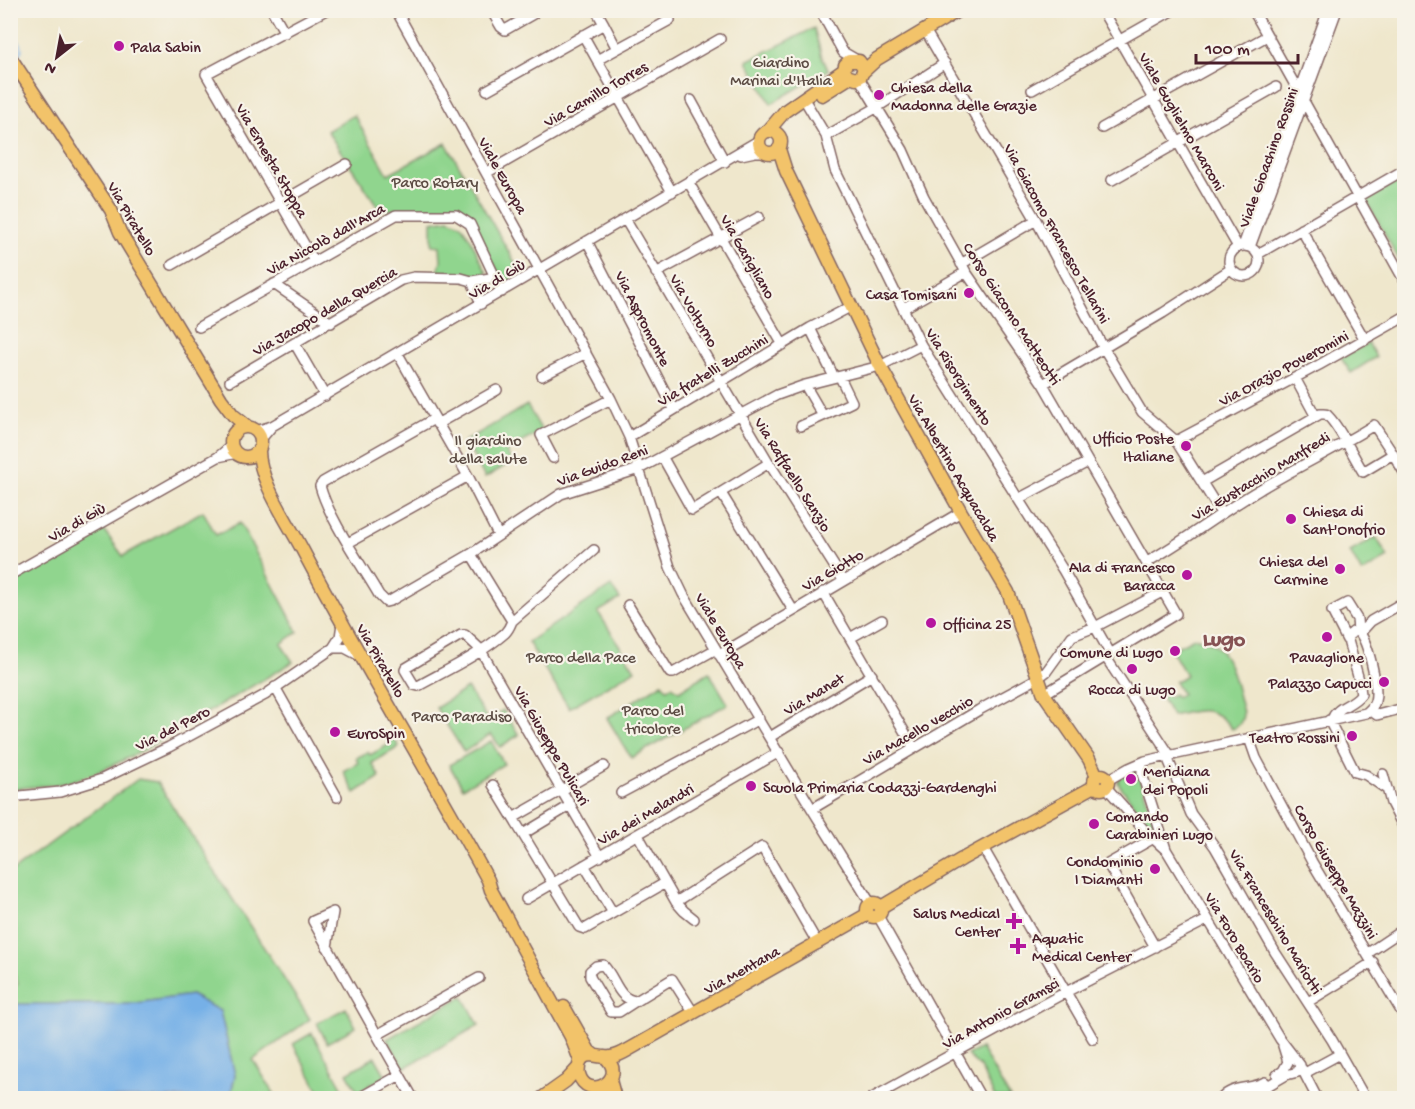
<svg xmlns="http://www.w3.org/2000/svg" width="1415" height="1109" font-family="'Gochi Hand',sans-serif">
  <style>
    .green { fill: #90d58e; stroke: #6d7a5c; stroke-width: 1.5 }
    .water { fill: #76b0e7; stroke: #606889; stroke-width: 1.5 }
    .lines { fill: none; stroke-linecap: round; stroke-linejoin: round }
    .stream { stroke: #76b0e7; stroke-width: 2 }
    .minor-casing { stroke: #846563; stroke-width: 12 }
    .major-casing { stroke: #846563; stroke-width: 15 }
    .minor { stroke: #fff; stroke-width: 9 }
    .major { stroke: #f2c36a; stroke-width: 12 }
    .poi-dot { fill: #b5179e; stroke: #f7f3e8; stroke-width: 2 }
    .labels { text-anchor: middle; stroke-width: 4.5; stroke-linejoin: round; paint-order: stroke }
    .poi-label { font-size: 16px; fill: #4a1f2b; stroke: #f7f3e8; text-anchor: start }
    .park-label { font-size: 16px; fill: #5c4c44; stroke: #f7f3e8 }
    .street-label { font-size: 16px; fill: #4a1f2b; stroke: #f7f3e8 }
    .district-label { font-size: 22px; font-weight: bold; fill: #865253; stroke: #f7f3e8 }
  </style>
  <rect width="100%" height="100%" fill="#f7f3e8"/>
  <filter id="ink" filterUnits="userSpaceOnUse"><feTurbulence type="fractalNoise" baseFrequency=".0167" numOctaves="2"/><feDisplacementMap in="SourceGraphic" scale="12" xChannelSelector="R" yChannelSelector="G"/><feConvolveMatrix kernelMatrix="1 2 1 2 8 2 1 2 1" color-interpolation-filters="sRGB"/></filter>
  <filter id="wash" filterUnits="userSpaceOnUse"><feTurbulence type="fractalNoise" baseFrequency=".008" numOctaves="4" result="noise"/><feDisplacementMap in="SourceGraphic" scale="24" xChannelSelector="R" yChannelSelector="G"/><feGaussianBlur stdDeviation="1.35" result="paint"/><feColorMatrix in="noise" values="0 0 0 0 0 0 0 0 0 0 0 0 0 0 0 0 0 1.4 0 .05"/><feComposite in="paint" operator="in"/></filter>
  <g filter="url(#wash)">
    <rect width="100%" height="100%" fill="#efe7cc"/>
    <path class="green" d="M814 28 821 54 828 70 771 104 747 61Z
      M354 115 388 174 446 143 521 273 504 283 463 209 380 210 327 131Z
      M1404 177V269L1366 200Z
      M449 219 461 224 470 238 487 273 477 277 437 275 441 261 440 246 432 245V222Z
      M1368 343 1376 357 1351 373 1341 358Z
      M527 405 542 431 506 451 512 462 485 478 465 441Z
      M203 511 216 535 240 523 298 632 281 644 293 662 142 751C114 765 85 780 53 785 39 787 24 786 11 790V582L103 529 123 556Z
      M1376 537 1388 557 1362 573 1350 552Z
      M611 586 620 599 598 612 635 670 569 708 528 642Z
      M1194 638C1225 638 1233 673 1239 697 1240 702 1243 710 1243 715 1242 723 1239 727 1232 729 1213 704 1200 710 1172 716L1161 697 1166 694 1169 697 1174 694 1176 697 1182 694 1175 682 1186 675 1173 653 1175 648Z
      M709 672 728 704 631 758 607 718 662 683 667 689 672 686 679 691Z
      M467 688 488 720 503 710 519 735 500 747 491 734 464 752 436 708Z
      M393 737 399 747 372 763 380 777 355 793 343 771 358 763 356 758 368 752 370 755 390 744 388 739Z
      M491 741 504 764 463 788 449 765Z
      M1136 768 1156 825 1150 827 1118 783 1119 778Z
      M138 779 157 782 310 1019 253 1060 277 1098H230L235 1075 220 1011 191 995 128 1004H11V988L18 984 11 968 10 873Z
      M463 996 479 1025 404 1068 387 1039Z
      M346 1008 356 1027 327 1043 317 1023Z
      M312 1033 348 1098H323L293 1044Z
      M981 1048 1010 1098H995L980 1067 967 1055Z
      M375 1057 386 1076 358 1092 347 1073Z"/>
    <path class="water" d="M191 995 220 1011 235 1075 230 1098H11V1004H128Z"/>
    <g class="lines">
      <path class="stream" d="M10 29 20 43 22 50 17 56"/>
    </g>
  </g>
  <g filter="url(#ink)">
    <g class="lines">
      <defs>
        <path id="minor" d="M272 10 285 33
          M396 10 611 399 629 437 670 567 683 594 812 809 871 904
          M491 10 501 27 505 30 533 14 535 10
          M596 10 604 24
          M820 10 843 52 855 59
          M1102 10 1238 247
          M1253 10 1404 280
          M1404 10V11
          M925 30 1036 220 1103 347 1142 412 1176 441 1221 513
          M617 49 670 20 664 10
          M597 60 672 192
          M859 78 903 150 924 197 966 272 1043 384 1176 614 1044 694
          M487 90 604 24 617 49 597 60 583 35
          M1032 90 1173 10
          M691 100 725 162
          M807 104 826 136 835 170 921 345 1063 570 1110 653
          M1102 128 1267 36
          M826 136 876 108 945 63
          M741 155 755 152H765
          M486 173 720 39
          M1112 180 1276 87
          M689 183 783 345
          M625 219 769 463 843 580
          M1301 229 1365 340
          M587 241 674 409
          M1229 261a15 15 0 1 1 30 0a15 15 0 1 1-30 0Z
          M1243 246 1328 10
          M1250 247 1337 10
          M1258 254 1404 170
          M314 261 206 74 326 10
          M961 264 1036 220
          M172 265 347 164
          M656 273 759 217
          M472 281 481 304
          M274 284 331 323
          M904 308 966 272
          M199 327 396 215H456L470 224 502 292
          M810 328 834 377
          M295 344 325 396
          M398 354 468 476 498 535
          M542 376 586 353
          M1295 378 1315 415
          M230 381 401 280 414 277 461 278 472 281 490 278 497 280
          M1043 384 1163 313 1231 269
          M805 385 823 416 852 402 840 377
          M434 419 323 482 320 486C329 519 361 564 379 595L386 602 390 601 471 554 561 494 639 469 777 395 805 385 880 366 921 345
          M437 424 497 390
          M272 426 758 141
          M801 426 823 416
          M256 431 272 426 261 439
          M629 437 810 328 852 306
          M1176 441 1319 365 1404 317
          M232 445 218 457 237 453
          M1393 454 1404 472
          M553 458 541 435 611 399
          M663 458 692 510 769 463
          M721 493 793 610
          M1018 499 1088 462
          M348 543 468 476
          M594 550 512 621C510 626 509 629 505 633 481 654 445 671 418 686L414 685 405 670 406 668 461 635H465L480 649 600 857
          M471 554 512 621
          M1147 562C1186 540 1220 513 1259 490 1297 467 1337 448 1374 425L1393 454 1363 472C1354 457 1340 428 1329 417 1326 413 1325 414 1320 414L1202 482
          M10 575 218 457
          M823 592 914 748
          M628 605 670 673H673L716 649
          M1361 632 1371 621 1404 602
          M850 638 882 620
          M1347 640 1332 611 1347 603 1357 619 1358 631
          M333 648H345L360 656
          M719 655 961 512
          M1105 656 1171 757
          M275 687 337 797
          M1370 710 1377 715 1404 708
          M1329 720 1355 772 1366 775 1388 790
          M770 737 872 675
          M1249 738 1256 758 1312 862 1404 1016
          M1167 757 1191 814 1215 847 1275 952 1332 1040 1365 1098
          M1142 763V774L1166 849
          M1383 774 1391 803 1404 828
          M1108 780 1129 768 1145 761 1366 713C1370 710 1374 706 1375 701 1379 688 1368 640 1358 631L1353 632 1347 637 1359 680 1361 694C1352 706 1337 706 1332 719
          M493 785 579 927 585 929 665 883
          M1106 787 1146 832 1167 851 1280 1039 1300 1065 1298 1072 1286 1075 1247 1098
          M621 793 759 719
          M10 797 60 792 102 779 169 747 265 695 333 648 340 637 342 624
          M812 809 979 710 1038 678 1046 672 1072 636 1095 627 1164 591
          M513 818 604 766
          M523 834 571 805
          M638 835 676 902 684 911 694 919
          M1152 839 1108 864 1155 947
          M983 848 1093 1039
          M584 865 613 913
          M526 899 779 752
          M676 902 762 847 818 944
          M878 916 981 1098
          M327 947 333 912 313 921 377 1035
          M1368 953 1404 929
          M636 1001 619 1012H611L590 977V971L596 966 603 965C616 978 617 999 636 1001L672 979 691 1009
          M1308 1002 1373 962
          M1302 1069 1317 1098
          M1305 1073 1340 1054
          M1277 1075 1283 1071 1288 1062 1283 1046
          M359 1098 400 1075
          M413 1098 377 1035 479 978
          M872 1098 1066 992 1207 920
          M1222 1098C1233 1085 1251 1090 1265 1082"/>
        <path id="major" d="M10 57 111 210 120 232 221 399 233 415 248 427
          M864 71 877 59 959 10
          M822 95 849 78
          M759 142a11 11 0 1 1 22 0a11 11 0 1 1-22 0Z
          M768 131 785 111 844 70 845 65 849 61H859L864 68 861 76 856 79 847 76 844 70
          M779 149 786 171 880 366 961 512 1008 592 1044 694 1089 759 1097 776
          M231 442a15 15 0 1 1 30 0a15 15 0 1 1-30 0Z
          M259 449C258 480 288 522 302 549 361 661 427 769 488 880L491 890 571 1037 580 1060
          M1094 782a7 7 0 1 1 14 0a7 7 0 1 1-14 0Z
          M867 910a7 7 0 1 1 14 0a7 7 0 1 1-14 0Z
          M881 907 962 859 1095 786
          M564 1007 589 1051 594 1055
          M605 1057C630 1079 587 1103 579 1074 578 1071 579 1068 579 1065 583 1048 600 1059 611 1057 617 1056 623 1053 628 1050L868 914
          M610 1080 615 1098
          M542 1098 566 1081 578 1068"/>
      </defs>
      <use href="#minor" class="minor-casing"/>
      <use href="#major" class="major-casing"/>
      <use href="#minor" class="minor"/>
      <use href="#major" class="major"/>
    </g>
  </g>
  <g class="poi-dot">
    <circle cx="119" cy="46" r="6"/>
    <circle cx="879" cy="95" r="6"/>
    <circle cx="969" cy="293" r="6"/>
    <circle cx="1186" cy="446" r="6"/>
    <circle cx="1291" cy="519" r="6"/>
    <circle cx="1340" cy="569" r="6"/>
    <circle cx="1187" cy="575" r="6"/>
    <circle cx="931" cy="623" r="6"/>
    <circle cx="1327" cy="637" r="6"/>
    <circle cx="1175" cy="651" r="6"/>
    <circle cx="1132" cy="669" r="6"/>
    <circle cx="1384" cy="682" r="6"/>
    <circle cx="335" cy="732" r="6"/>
    <circle cx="1352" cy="736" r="6"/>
    <circle cx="1131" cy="779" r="6"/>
    <circle cx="751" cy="786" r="6"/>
    <circle cx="1094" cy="824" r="6"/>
    <circle cx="1155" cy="869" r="6"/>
    <path d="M1011 912h6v6h6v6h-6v6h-6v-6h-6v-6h6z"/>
    <path d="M1015 937h6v6h6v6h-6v6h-6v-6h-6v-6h6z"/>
  </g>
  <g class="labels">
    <g class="poi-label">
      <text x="131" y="52">Pala Sabin</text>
      <text x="891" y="92">Chiesa della<tspan x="891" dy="18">Madonna delle Grazie</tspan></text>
      <text x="957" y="299" text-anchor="end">Casa Tomisani</text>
      <text x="1174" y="443" text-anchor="end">Ufficio Poste<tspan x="1174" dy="18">Italiane</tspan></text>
      <text x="1303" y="516">Chiesa di<tspan x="1303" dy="18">Sant'Onofrio</tspan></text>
      <text x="1328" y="566" text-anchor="end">Chiesa del<tspan x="1328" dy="18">Carmine</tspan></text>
      <text x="1175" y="572" text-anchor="end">Ala di Francesco<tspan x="1175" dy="18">Baracca</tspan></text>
      <text x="943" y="629">Officina 25</text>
      <text x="1163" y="657" text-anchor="end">Comune di Lugo</text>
      <text x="1327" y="662" text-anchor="middle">Pavaglione</text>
      <text x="1372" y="688" text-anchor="end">Palazzo Capucci</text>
      <text x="1132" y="694" text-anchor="middle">Rocca di Lugo</text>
      <text x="347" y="738">EuroSpin</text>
      <text x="1340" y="742" text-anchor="end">Teatro Rossini</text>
      <text x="1143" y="776">Meridiana<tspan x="1143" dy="18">dei Popoli</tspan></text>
      <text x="763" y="792">Scuola Primaria Codazzi-Gardenghi</text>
      <text x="1106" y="821">Comando<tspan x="1106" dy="18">Carabinieri Lugo</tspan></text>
      <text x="1143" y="866" text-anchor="end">Condominio<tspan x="1143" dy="18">I Diamanti</tspan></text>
      <text x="1000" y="918" text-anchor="end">Salus Medical<tspan x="1000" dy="18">Center</tspan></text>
      <text x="1032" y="943">Aquatic<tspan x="1032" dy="18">Medical Center</tspan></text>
    </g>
    <g class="park-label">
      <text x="781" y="67">Giardino<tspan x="781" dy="18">Marinai d'Italia</tspan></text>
      <text x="435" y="187">Parco Rotary</text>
      <text x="488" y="445">Il giardino<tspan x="488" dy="18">della salute</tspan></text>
      <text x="581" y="662">Parco della Pace</text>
      <text x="653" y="715">Parco del<tspan x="653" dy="18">tricolore</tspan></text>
      <text x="462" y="721">Parco Paradiso</text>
    </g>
    <g class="street-label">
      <text transform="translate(595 93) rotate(-30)" y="6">Via Camillo Torres</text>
      <text transform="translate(1183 121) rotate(60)" y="6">Viale Guglielmo Marconi</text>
      <text transform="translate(1267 157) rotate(-70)" y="6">Viale Gioachino Rossini</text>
      <text transform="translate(273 160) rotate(60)" y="6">Via Ernesta Stoppa</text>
      <text transform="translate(504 175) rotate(61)" y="6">Viale Europa</text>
      <text transform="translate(133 218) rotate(60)" y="6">Via Piratello</text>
      <text transform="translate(1058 233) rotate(61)" y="6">Via Giacomo Francesco Tellarini</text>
      <text transform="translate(325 238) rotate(-29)" y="6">Via Niccolò dall'Arca</text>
      <text transform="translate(749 256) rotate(60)" y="6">Via Garigliano</text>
      <text transform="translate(496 278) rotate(-31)" y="6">Via di Giù</text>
      <text transform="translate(324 310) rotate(-30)" y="6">Via Jacopo della Quercia</text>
      <text transform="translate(695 310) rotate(60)" y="6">Via Volturno</text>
      <text transform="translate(1013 313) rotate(57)" y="6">Corso Giacomo Matteotti</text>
      <text transform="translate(644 318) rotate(63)" y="6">Via Aspromonte</text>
      <text transform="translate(1283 367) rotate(-28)" y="6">Via Orazio Poveromini</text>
      <text transform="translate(712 369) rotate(-31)" y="6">Via fratelli Zucchini</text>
      <text transform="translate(960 376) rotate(58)" y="6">Via Risorgimento</text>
      <text transform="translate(602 464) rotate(-20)" y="6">Via Guido Reni</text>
      <text transform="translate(955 467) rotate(60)" y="6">Via Albertino Acquacalda</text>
      <text transform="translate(794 474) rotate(58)" y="6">Via Raffaello Sanzio</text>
      <text transform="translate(1260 475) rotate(-31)" y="6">Via Eustacchio Manfredi</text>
      <text transform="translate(76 521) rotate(-30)" y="6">Via di Giù</text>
      <text transform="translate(832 569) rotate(-30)" y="6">Via Giotto</text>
      <text transform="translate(722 630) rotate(59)" y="6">Viale Europa</text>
      <text transform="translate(382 660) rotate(60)" y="6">Via Piratello</text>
      <text transform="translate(813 693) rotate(-31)" y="6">Via Manet</text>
      <text transform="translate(172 727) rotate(-27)" y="6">Via del Pero</text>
      <text transform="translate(917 729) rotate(-30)" y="6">Via Macello vecchio</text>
      <text transform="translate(553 745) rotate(60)" y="6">Via Giuseppe Pulicari</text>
      <text transform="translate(645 813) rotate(-30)" y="6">Via dei Melandri</text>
      <text transform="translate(1337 871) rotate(60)" y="6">Corso Giuseppe Mazzini</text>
      <text transform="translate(1277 921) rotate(59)" y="6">Via Franceschino Mariotti</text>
      <text transform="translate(1236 937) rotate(59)" y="6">Via Foro Boario</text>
      <text transform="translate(741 969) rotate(-29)" y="6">Via Mentana</text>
      <text transform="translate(1000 1012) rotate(-29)" y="6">Via Antonio Gramsci</text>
    </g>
    <g class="district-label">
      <text x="1224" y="645">Lugo</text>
    </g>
  </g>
  <rect width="1415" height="1109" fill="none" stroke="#f7f3e8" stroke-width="36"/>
  <g transform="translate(57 57) rotate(211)" stroke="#f7f3e8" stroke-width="4.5" paint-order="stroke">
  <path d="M0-4.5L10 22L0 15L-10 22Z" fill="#4a1f2b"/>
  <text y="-9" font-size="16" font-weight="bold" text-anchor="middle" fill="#4a1f2b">N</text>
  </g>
  <path d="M1196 54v9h102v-9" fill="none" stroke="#4a1f2b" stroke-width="3"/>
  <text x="1205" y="54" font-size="18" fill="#4a1f2b" stroke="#f7f3e8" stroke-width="4.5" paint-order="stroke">100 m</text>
</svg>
